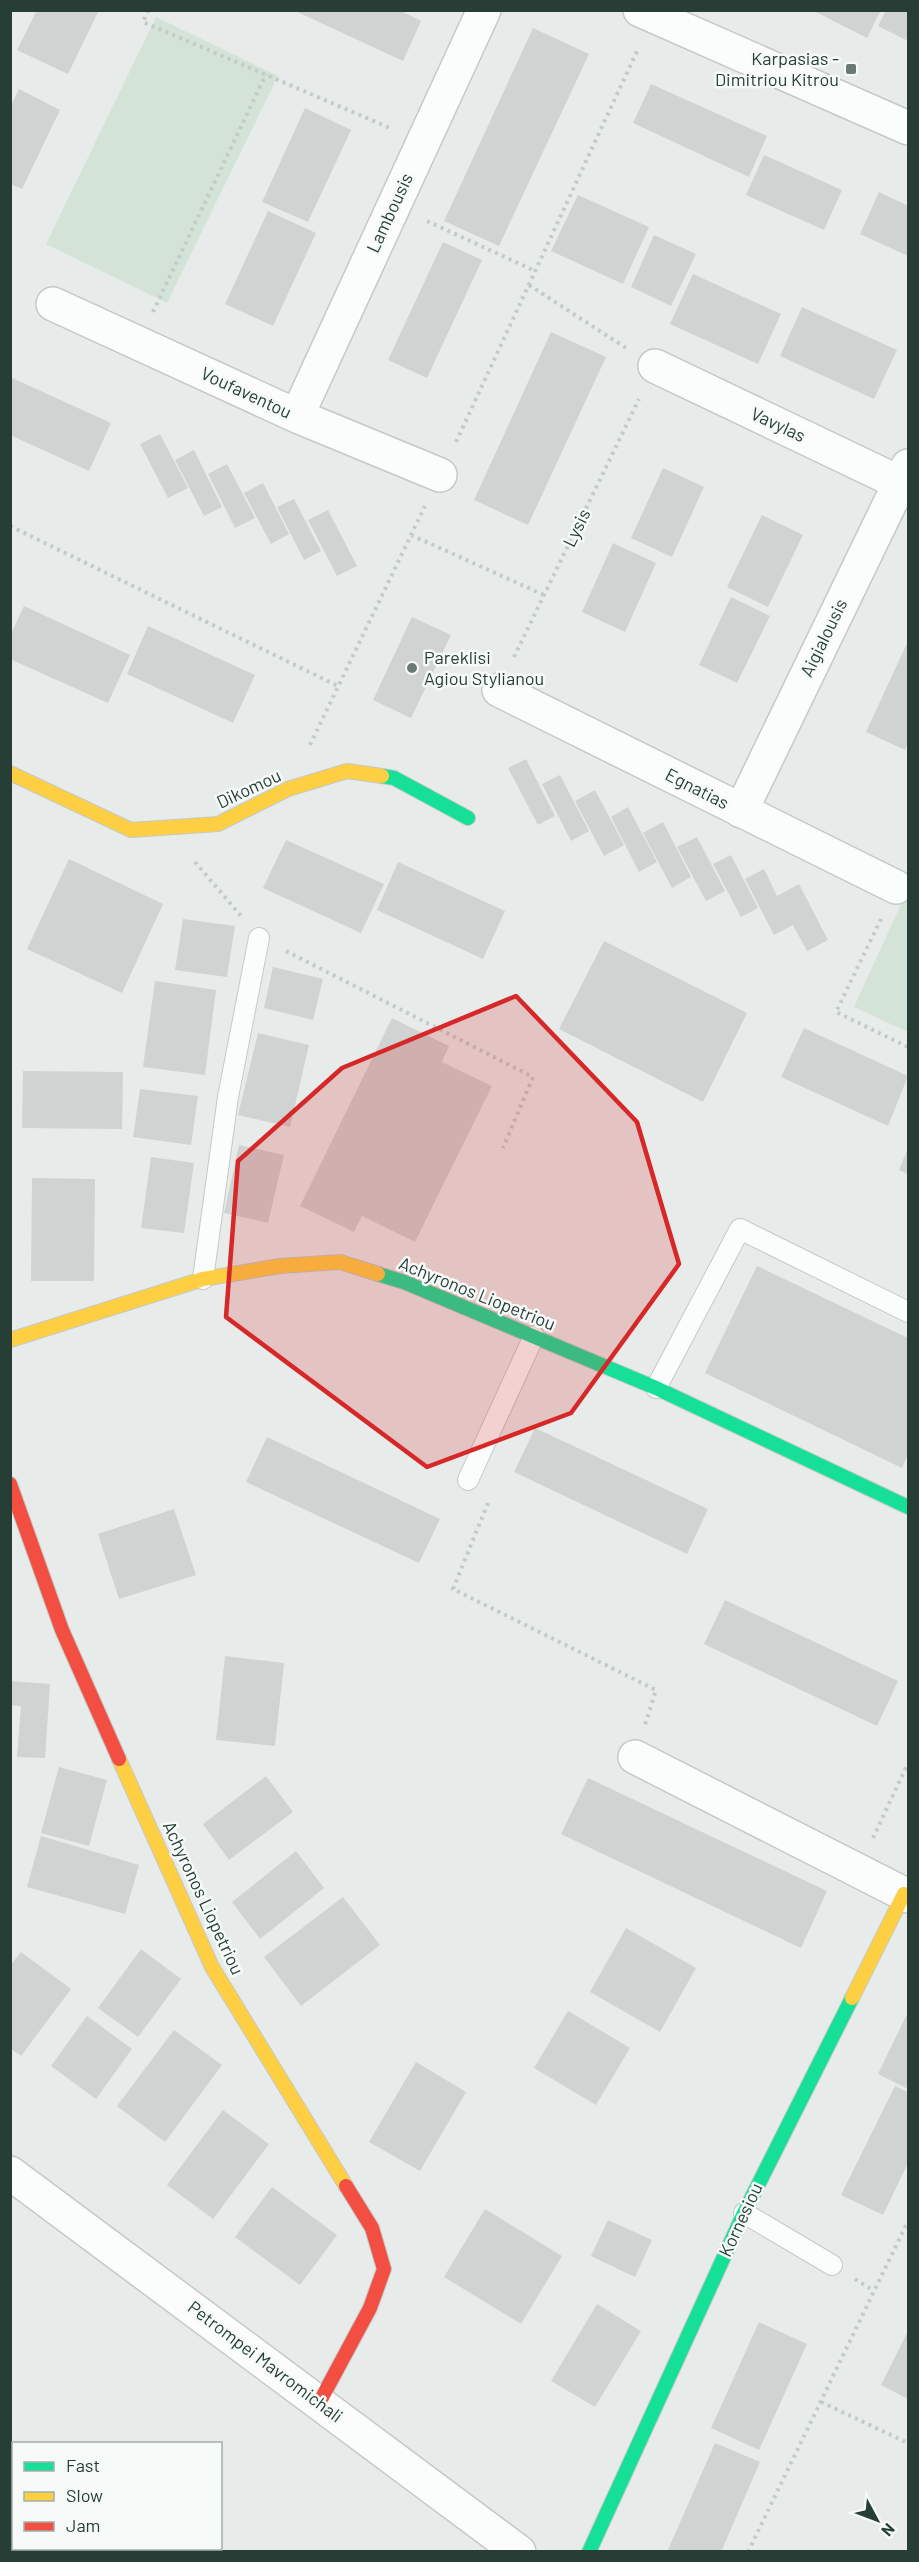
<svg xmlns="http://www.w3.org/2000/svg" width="919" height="2562" font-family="Barlow,sans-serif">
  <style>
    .green { fill: #d3e3d7 }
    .building { fill: #cfd3d1 }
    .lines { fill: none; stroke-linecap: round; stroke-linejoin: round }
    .lane-casing { stroke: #c4c9c7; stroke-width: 22 }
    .street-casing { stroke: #c4c9c7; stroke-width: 36 }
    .fast-casing { stroke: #c3c9c7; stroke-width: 16 }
    .slow-casing { stroke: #c3c9c7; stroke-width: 16 }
    .jam-casing { stroke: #c3c9c7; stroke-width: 16 }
    .path { stroke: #c3cbc7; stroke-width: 4; stroke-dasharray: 3 4.5; stroke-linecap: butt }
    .lane { stroke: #fbfcfc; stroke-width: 20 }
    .street { stroke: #fbfcfc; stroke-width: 33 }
    .fast { stroke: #16e098; stroke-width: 14 }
    .slow { stroke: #ffcf43; stroke-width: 14 }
    .jam { stroke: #f24e42; stroke-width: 14 }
    .marked { fill: #d62828; fill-opacity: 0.2; stroke: #d62828; stroke-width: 4.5; stroke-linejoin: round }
    .poi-dot { fill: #6a7b75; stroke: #f6faf8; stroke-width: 2 }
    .labels { text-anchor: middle; stroke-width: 5; stroke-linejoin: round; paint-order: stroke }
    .poi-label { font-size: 18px; fill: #273e36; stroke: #f6faf8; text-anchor: end }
    .street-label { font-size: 18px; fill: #273e36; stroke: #f6faf8 }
  </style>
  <rect width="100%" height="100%" fill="#e7ecea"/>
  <path class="green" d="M156 17 278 76 167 303 46 244Z
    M908 889V1032L854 1007Z"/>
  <path class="building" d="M37 10H99L68 74 17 50Z
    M293 10H399L421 21 403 61Z
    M812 10H881L867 38Z
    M886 10H908V41L878 26Z
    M533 28 589 54 499 246 444 221Z
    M651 84 767 136 749 177 633 123Z
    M19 89 60 110 22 189 10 184V108Z
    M305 108 351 130 308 222 262 202Z
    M764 155 842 190 824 230 746 195Z
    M879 192 908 206V256L860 234Z
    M578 195 649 227 623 284 551 251Z
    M268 211 316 233 273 326 225 304Z
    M654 235 696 254 671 306 631 287Z
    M443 242 482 260 427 378 388 360Z
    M693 274 781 314 758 364 670 324Z
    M802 307 897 350 874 399 780 356Z
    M551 332 606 357 528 525 474 500Z
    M10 377 111 423 89 471 10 435Z
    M160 434 188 488 168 498 140 444Z
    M194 450 222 507 204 516 175 460Z
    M227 464 255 518 235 528 208 474Z
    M663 468 704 487 672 557 631 538Z
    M263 483 289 534 271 544 244 493Z
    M294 499 321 551 304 560 277 507Z
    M328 510 357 566 337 576 308 520Z
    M762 515 803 535 768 607 727 587Z
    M613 543 656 563 625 632 582 612Z
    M731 597 770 616 737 683 699 665Z
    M24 606 130 655 108 703 10 659V636Z
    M412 617 451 635 411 718 373 700Z
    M148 626 255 675 233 723 127 674Z
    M908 641V743L905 750 866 732Z
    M526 759 555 816 538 825 508 768Z
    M560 775 589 831 571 841 542 784Z
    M595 790 624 845 604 856 575 801Z
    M628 807 657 862 639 872 611 817Z
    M663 822 691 877 672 888 643 833Z
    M697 837 725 891 706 901 677 847Z
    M286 840 384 884 361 933 263 888Z
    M731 855 758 908 741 917 713 864Z
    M69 859 163 904 122 993 27 949Z
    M398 862 505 911 483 959 377 910Z
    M764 869 777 896 799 884 828 940 807 951 793 925 774 935 745 879Z
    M183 919 235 926 227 977 175 970Z
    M604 941 747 1013 703 1102 559 1029Z
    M273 967 323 979 313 1020 264 1008Z
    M155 981 216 990 205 1075 143 1067Z
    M392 1018 449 1046 442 1062 492 1086 415 1242 362 1216 354 1232 300 1206Z
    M804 1028 908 1076 888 1126 781 1077Z
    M258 1033 309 1045 290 1127 238 1115Z
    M23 1071 123 1072 122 1129 22 1128Z
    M140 1089 198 1096 191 1145 133 1137Z
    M239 1145 284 1155 268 1223 224 1213Z
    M908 1148V1174L899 1170Z
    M151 1157 194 1163 184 1233 141 1228Z
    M32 1178 95 1179 94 1281H31Z
    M757 1266 908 1338V1454L902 1468 705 1373Z
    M535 1428 708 1509 687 1554 514 1472Z
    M267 1437 440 1519 419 1563 246 1482Z
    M174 1509 196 1575 119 1599 98 1534Z
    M725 1600 898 1681 877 1726 704 1644Z
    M225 1656 284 1663 275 1746 216 1740Z
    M10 1681 50 1684 45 1758 17 1757 21 1706 10 1705Z
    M59 1767 107 1780 89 1846 41 1833Z
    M266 1776 293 1812 229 1860 203 1824Z
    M588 1778 827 1891 801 1948 561 1834Z
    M41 1836 139 1865 125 1914 27 1887Z
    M296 1851 324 1888 260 1939 232 1902Z
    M343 1897 380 1945 301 2006 264 1957Z
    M626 1928 696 1968 660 2032 590 1992Z
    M141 1949 181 1979 138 2037 98 2008Z
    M21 1952 71 1989 21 2056 10 2048V1966Z
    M568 2011 630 2048 596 2105 534 2068Z
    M908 2012V2089L878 2074Z
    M87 2016 132 2049 96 2099 51 2066Z
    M174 2030 222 2065 165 2142 117 2106Z
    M416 2062 466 2092 420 2171 369 2142Z
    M895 2086 908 2092V2163L883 2215 841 2195Z
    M223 2110 269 2144 213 2219 167 2185Z
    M272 2187 337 2235 300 2285 235 2237Z
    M485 2209 562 2256 521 2324 444 2277Z
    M608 2220 652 2240 635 2277 591 2256Z
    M597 2304 641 2331 595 2407 551 2381Z
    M759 2322 807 2344 759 2450 711 2428Z
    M908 2331V2399L881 2385Z
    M715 2443 760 2462 721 2552H667Z
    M10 2517 14 2518V2548H40L39 2552H10Z"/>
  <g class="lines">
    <defs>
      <path id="lane" d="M203 1279 228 1097 259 938
        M656 1388 740 1229 908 1312
        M468 1480 534 1336
        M744 2213 832 2265"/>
      <path id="street" d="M640 10 908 128
        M53 304 297 416 440 475
        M655 366 900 483
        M297 416 484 10
        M499 690 896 887
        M741 811 908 466
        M635 1757 908 1896
        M10 2173 519 2552"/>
      <path id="fast" d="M382 776 394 778 468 818
        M378 1274 404 1282 656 1388 908 1507
        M589 2552 744 2213 852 1998"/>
      <path id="slow" d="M10 773 131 830 218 824 288 789 347 771 382 776
        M10 1340 203 1279 280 1266 340 1262 378 1274
        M119 1759 212 1967 346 2186
        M852 1998 904 1894"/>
      <path id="jam" d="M10 1484 62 1630 119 1759
        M319 2403 370 2308 384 2269 372 2228 346 2186"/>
    </defs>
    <use href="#lane" class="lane-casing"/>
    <use href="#street" class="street-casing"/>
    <use href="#fast" class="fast-casing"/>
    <use href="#slow" class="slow-casing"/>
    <use href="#jam" class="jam-casing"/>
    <path class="path" d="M148 10 143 22 390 128
      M427 221 535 271
      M529 285 626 348
      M153 312 266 74
      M456 442 638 49
      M10 526 338 686
      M411 535 544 595
      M514 657 639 399
      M310 745 425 506
      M195 862 241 916
      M881 919 836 1012 908 1047
      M286 951 533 1077 503 1148
      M488 1503 453 1589 656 1690 645 1725
      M873 1838 908 1763
      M855 2279 874 2291
      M821 2402 908 2443
      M748 2552 908 2221"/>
    <use href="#lane" class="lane"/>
    <use href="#street" class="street"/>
    <use href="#fast" class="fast"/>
    <use href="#slow" class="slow"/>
    <use href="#jam" class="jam"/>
  </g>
  <path class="marked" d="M516 996 637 1122 679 1264 571 1413 427 1467 226 1317 238 1161 342 1068Z"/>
  <g class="poi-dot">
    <rect x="845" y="63" width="12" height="12" rx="3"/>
    <circle cx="412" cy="668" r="6"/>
  </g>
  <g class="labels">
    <g class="poi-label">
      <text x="839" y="65">Karpasias -<tspan x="839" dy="21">Dimitriou Kitrou</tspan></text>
      <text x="424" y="664" text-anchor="start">Pareklisi<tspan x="424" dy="21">Agiou Stylianou</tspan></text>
    </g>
    <g class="street-label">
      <text transform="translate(390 213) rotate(-65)" y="6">Lambousis</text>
      <text transform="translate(246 393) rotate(25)" y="6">Voufaventou</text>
      <text transform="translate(778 425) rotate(25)" y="6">Vavylas</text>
      <text transform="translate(577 528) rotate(-64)" y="6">Lysis</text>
      <text transform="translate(824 638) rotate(-64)" y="6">Aigialousis</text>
      <text transform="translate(249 789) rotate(-25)" y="6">Dikomou</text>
      <text transform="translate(697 789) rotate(27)" y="6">Egnatias</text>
      <text transform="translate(477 1294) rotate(22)" y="6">Achyronos Liopetriou</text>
      <text transform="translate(203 1898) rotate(65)" y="6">Achyronos Liopetriou</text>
      <text transform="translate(741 2220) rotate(-65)" y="6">Kornesiou</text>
      <text transform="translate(265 2362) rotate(37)" y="6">Petrompei Mavromichali</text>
    </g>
  </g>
  <rect width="919" height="2562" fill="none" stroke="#273e36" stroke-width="24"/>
  <rect x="12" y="2442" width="210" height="108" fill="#f6faf8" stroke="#a3afaa" stroke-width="1.5"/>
  <rect x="24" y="2462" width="30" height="9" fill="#16e098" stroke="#a3afaa" stroke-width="1.5"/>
  <text x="66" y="2472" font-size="18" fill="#273e36">Fast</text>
  <rect x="24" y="2492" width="30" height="9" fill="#ffcf43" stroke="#a3afaa" stroke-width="1.5"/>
  <text x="66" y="2502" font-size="18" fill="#273e36">Slow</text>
  <rect x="24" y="2522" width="30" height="9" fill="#f24e42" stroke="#a3afaa" stroke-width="1.5"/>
  <text x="66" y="2532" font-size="18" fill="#273e36">Jam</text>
  <g transform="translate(877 2520) rotate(131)" stroke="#f6faf8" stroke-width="4.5" paint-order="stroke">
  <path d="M0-4.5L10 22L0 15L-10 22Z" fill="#273e36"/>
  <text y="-9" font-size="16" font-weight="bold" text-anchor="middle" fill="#273e36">N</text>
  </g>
</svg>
